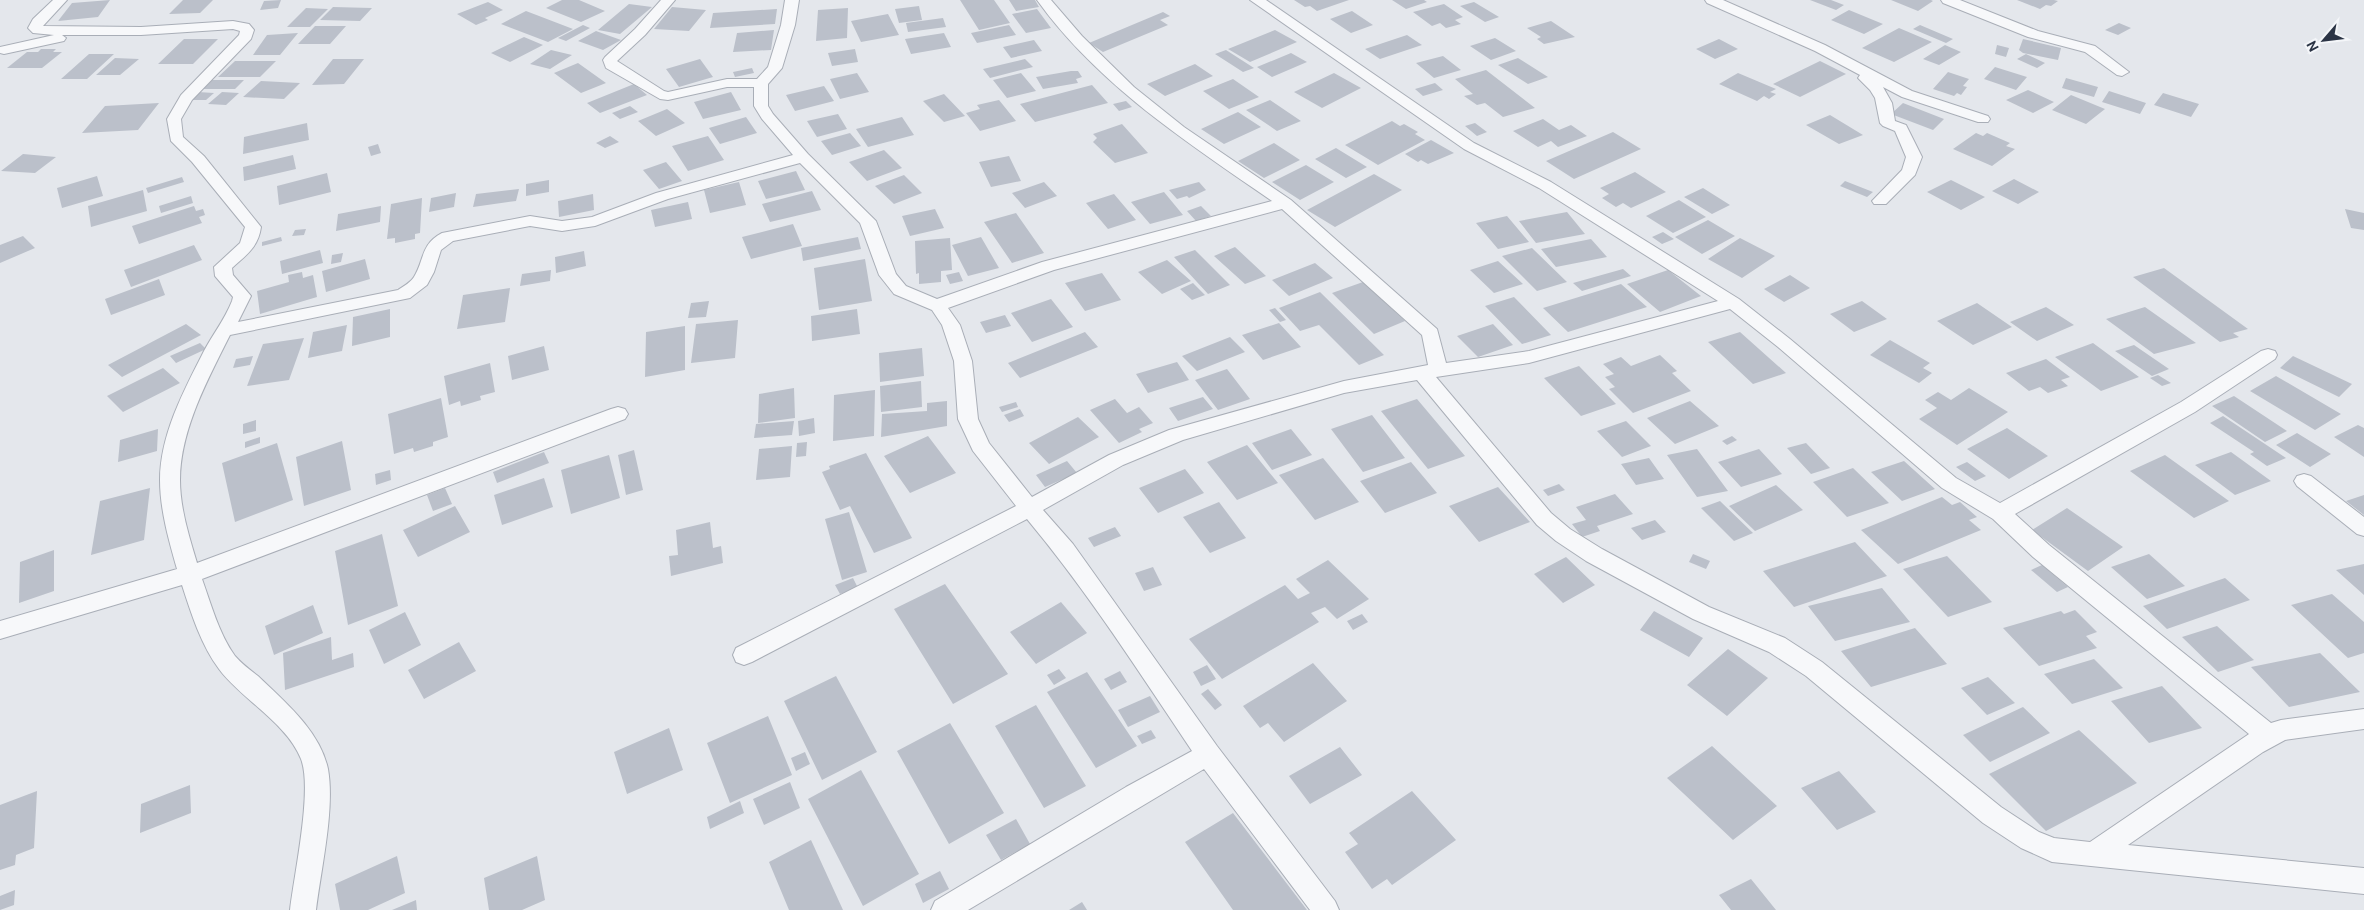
<svg xmlns="http://www.w3.org/2000/svg" width="2364" height="910" font-family="Cabin,sans-serif">
  <style>
    .building { fill: #bbc0ca }
    .lines { fill: none; stroke-linecap: round; stroke-linejoin: round }
    .minor-casing { stroke: #a9aeb7; stroke-width: 2 }
    .minor { fill: #f7f8fa; fill-rule: evenodd }
  </style>
  <rect width="100%" height="100%" fill="#e4e7ec"/>
  <path class="building" d="M110 0 98 17 58 21 72 3Z
    M183 0H213L200 13 169 14Z
    M281 0 278 8 260 10 264 1Z
    M562 0H579L605 11 581 22 546 8Z
    M960 0H994L1010 23 979 30Z
    M1009 0H1035L1039 7 1016 11Z
    M1294 0H1349L1317 11 1310 6 1305 7Z
    M1392 0H1424L1427 2 1406 9Z
    M1810 0H1831L1844 5 1836 10Z
    M1891 0H1931L1933 1 1918 11Z
    M2017 0H2054L2058 1 2051 6 2046 5 2040 9Z
    M488 2 503 10 485 18 488 20 476 25 457 14Z
    M1474 2 1499 17 1485 22 1460 6Z
    M629 4 652 7 620 34 598 30Z
    M1444 4 1463 17 1455 20 1461 24 1446 28 1440 23 1432 26 1413 12Z
    M919 6 922 20 899 23 895 9Z
    M333 7 372 8 360 21 320 20Z
    M672 7 706 10 689 31 654 29Z
    M306 8 328 9 310 27H287Z
    M848 8 847 38 816 41 818 10Z
    M777 9 775 24 710 28 713 13Z
    M1037 9 1051 28 1026 33 1012 14Z
    M1849 10 1883 24 1864 34 1831 20Z
    M526 11 573 29 548 42 501 24Z
    M1352 11 1373 25 1351 33 1330 19Z
    M1163 12 1170 16 1160 20 1168 25 1103 52 1089 43Z
    M888 14 899 35 861 42 851 21Z
    M943 18 946 27 908 32 906 23Z
    M1551 21 1575 37 1544 44 1537 39 1541 37 1527 28Z
    M2119 23 2131 28 2118 35 2105 30Z
    M583 25 590 28 566 41 558 38Z
    M1009 25 1016 35 977 43 971 33Z
    M1920 25 1953 39 1946 43 1913 29Z
    M315 26H346L330 44H298Z
    M1899 28 1932 42 1894 62 1862 48Z
    M774 30 771 50 733 52 737 33Z
    M1275 30 1297 42 1250 62 1228 49Z
    M596 31 621 40 603 50 578 41Z
    M298 33 280 55H253L267 35Z
    M944 33 951 47 911 54 905 39Z
    M1407 35 1422 45 1380 59 1365 49Z
    M524 37 543 45 510 62 491 53Z
    M1495 38 1516 51 1491 60 1470 46Z
    M184 39H218L193 64H158Z
    M1719 39 1738 49 1715 59 1696 49Z
    M2023 39 2061 48 2058 60 2023 53 2019 50Z
    M1034 40 1042 51 1011 58 1003 47Z
    M1945 45 1961 52 1939 65 1923 59Z
    M1997 45 2009 48 2006 57 1995 54Z
    M41 49H56L53 52H62L42 68H7L27 52H38Z
    M855 49 858 62 832 66 828 53Z
    M551 50 572 55 550 69 530 64Z
    M1226 50 1254 68 1243 72 1215 54Z
    M1291 53 1307 62 1272 77 1257 67Z
    M89 54H114L87 79H61Z
    M2026 54 2045 63 2037 68 2017 59Z
    M1443 56 1461 70 1434 78 1416 63Z
    M115 58 139 59 120 75H96Z
    M1518 58 1548 77 1528 84 1498 65Z
    M333 59H364L344 84 312 85Z
    M700 59 713 77 679 87 666 69Z
    M1025 59 1033 67 990 78 983 69Z
    M235 61H276L260 77H218Z
    M1820 61 1846 74 1800 97 1773 84Z
    M578 63 606 83 581 93 554 73Z
    M1195 64 1213 76 1165 96 1147 84Z
    M1995 67 2027 77 2016 90 1984 79Z
    M752 68 754 73 735 77 733 72Z
    M1486 70 1535 108 1503 117 1485 103 1477 105 1464 96 1473 94 1455 79Z
    M1071 71H1078L1082 77 1076 79 1078 83 1043 89 1036 77Z
    M1948 72 1969 79 1963 86 1967 87 1961 95 1957 93 1954 96 1933 89Z
    M857 73 869 92 840 99 830 79Z
    M1021 73 1036 91 1007 98 993 80Z
    M1334 73 1361 88 1322 108 1294 92Z
    M1738 73 1776 89 1770 92 1776 94 1769 99 1764 96 1757 101 1719 84Z
    M2066 78 2098 87 2094 97 2062 88Z
    M1233 79 1259 97 1229 109 1203 91Z
    M210 80H244L235 89H201Z
    M261 81 300 83 284 99 243 97Z
    M1435 83 1443 90 1423 96 1415 89Z
    M634 84 647 95 600 113 587 103Z
    M1092 85 1108 103 1035 122 1020 104Z
    M824 86 834 101 795 111 786 95Z
    M2028 90 2054 102 2033 113 2006 100Z
    M2109 91 2146 103 2140 114 2102 102Z
    M198 92 214 93 206 100H190Z
    M222 92 239 93 226 105 208 104Z
    M731 92 741 110 703 119 694 102Z
    M2163 93 2199 104 2191 117 2154 105Z
    M944 94 965 116 944 122 923 101Z
    M2071 95 2105 109 2086 124 2052 110Z
    M999 100 1016 121 980 131 966 113 980 109 977 105Z
    M1270 100 1301 121 1277 131 1246 110Z
    M1126 101 1132 107 1119 111 1113 104Z
    M159 103 138 130 82 133 105 106Z
    M1903 103 1944 119 1933 130 1891 114Z
    M630 106 638 112 620 119 612 113Z
    M667 109 685 123 656 136 638 121Z
    M1238 112 1261 127 1224 144 1201 129Z
    M838 114 847 129 817 137 807 121Z
    M1830 115 1863 135 1839 144 1806 125Z
    M746 117 757 133 720 144 709 128Z
    M902 117 914 135 868 147 856 129Z
    M1543 119 1559 130 1571 125 1587 136 1558 147 1551 141 1538 147 1513 131Z
    M1392 121 1400 126 1404 124 1418 132 1415 134 1425 140 1378 165 1345 145Z
    M307 123 309 140 243 154 244 137Z
    M1475 123 1487 132 1477 136 1465 126Z
    M1122 124 1148 153 1115 163 1093 142 1097 138 1093 134Z
    M1613 132 1641 149 1574 179 1546 161Z
    M850 133 861 146 832 155 821 141Z
    M1976 133 1983 136 1987 133 2010 143 2006 146 2015 149 1992 166 1953 149Z
    M610 136 619 142 605 148 596 143Z
    M708 136 724 160 688 171 672 146Z
    M1431 140 1454 153 1428 164 1421 160 1418 162 1405 154Z
    M1274 143 1300 160 1264 178 1238 161Z
    M378 144 381 153 371 156 368 147Z
    M1336 148 1367 167 1346 178 1315 159Z
    M884 150 902 168 867 181 849 162Z
    M23 154 56 157 35 173 1 171Z
    M293 155 296 169 244 181 243 167Z
    M1009 156 1021 181 991 187 979 162Z
    M666 162 682 181 659 189 643 170Z
    M1306 165 1334 182 1300 200 1272 182Z
    M796 171 805 190 766 199 758 181Z
    M1635 172 1666 192 1631 208 1623 203 1616 207 1602 198 1609 194 1600 188Z
    M327 173 331 192 279 205 277 186Z
    M1374 174 1402 190 1335 227 1307 210Z
    M904 175 922 193 894 204 875 186Z
    M97 176 103 196 62 208 57 188Z
    M182 177 184 182 148 193 146 188Z
    M2014 179 2039 192 2018 204 1992 191Z
    M549 180V192L526 196V184Z
    M1951 180 1985 197 1961 210 1927 192Z
    M1845 181 1873 192 1867 197 1840 186Z
    M739 182 746 205 710 213 704 190Z
    M1044 182 1057 196 1025 208 1012 193Z
    M1199 182 1206 190 1189 198 1187 196 1177 199 1169 190Z
    M1703 188 1730 205 1712 214 1684 197Z
    M519 189 516 201 473 207 476 194Z
    M143 190 147 211 91 227 88 206Z
    M812 191 821 210 770 222 762 204Z
    M1164 192 1183 215 1150 224 1131 202Z
    M456 193 454 207 429 212 431 198Z
    M593 194 594 210 559 217 558 201Z
    M1114 194 1136 220 1108 229 1086 203Z
    M191 196 193 203 161 213 159 206Z
    M422 198 420 233 415 234V239L395 243V238L387 239 391 204Z
    M1679 200 1706 217 1673 233 1646 216Z
    M688 202 692 219 655 227 651 210Z
    M194 206 196 211 203 209 205 215 199 217 202 223 139 244 132 226Z
    M381 206 380 222 336 231 338 214Z
    M1201 206 1211 216 1196 221 1187 211Z
    M935 209 944 228 910 236 902 216Z
    M2345 209 2364 213V230L2351 228Z
    M1567 212 1585 234 1536 243 1519 221Z
    M1016 213 1044 253 1012 263 984 222Z
    M1507 216 1529 242 1498 249 1476 223Z
    M1708 220 1735 236 1702 254 1675 237Z
    M793 224 802 246 751 259 742 237Z
    M306 229 304 235 292 236 295 230Z
    M1663 232 1674 239 1662 244 1652 237Z
    M23 236 35 248 0 263V245Z
    M281 237 282 241 262 246V242Z
    M858 237 861 249 803 261 801 248Z
    M981 237 999 268 968 276 952 245Z
    M950 238 952 270 941 271V282L919 284V273L916 274 915 241Z
    M1740 238 1775 256 1742 278 1708 259Z
    M1591 239 1607 257 1556 267 1541 249Z
    M194 245 202 260 131 287 124 270Z
    M1235 247 1266 276 1245 284 1214 256Z
    M1532 248 1567 282 1537 291 1502 256Z
    M320 250 323 263 282 274 280 261Z
    M1195 250 1230 285 1208 294 1174 257Z
    M584 251 586 266 556 273 555 257Z
    M343 253 341 262 331 264 332 255Z
    M365 259 370 279 326 292 322 271Z
    M865 259 872 301 819 310 814 268Z
    M1167 260 1191 281 1162 294 1138 272Z
    M1498 261 1523 284 1494 293 1470 270Z
    M1315 263 1333 278 1289 296 1272 280Z
    M2164 268 2248 329 2233 333 2239 337 2220 342 2133 277Z
    M1623 269 1631 276 1582 291 1573 283Z
    M551 270 550 281 520 286 522 274Z
    M1668 270 1701 296 1660 312 1627 284Z
    M302 272 303 278 313 275 317 297 260 314 257 291 289 282 288 275Z
    M959 272 963 281 950 284 946 275Z
    M1102 273 1121 300 1085 311 1065 283Z
    M1790 275 1810 288 1784 302 1764 289Z
    M159 279 165 295 111 315 105 299Z
    M1363 282 1405 321 1374 334 1332 293Z
    M1193 283 1205 295 1192 300 1180 289Z
    M1621 284 1647 307 1568 332 1543 308Z
    M510 288 505 322 457 329 463 295Z
    M1320 292 1384 355 1359 365 1319 325 1300 331 1279 308Z
    M1514 297 1551 335 1522 344 1485 306Z
    M1051 299 1073 327 1032 342 1011 313Z
    M709 301 706 317 688 318 691 303Z
    M1862 301 1887 319 1854 332 1830 314Z
    M1977 303 2012 327 1973 345 1937 321Z
    M2046 307 2074 325 2037 341 2010 322Z
    M2145 307 2196 343 2154 354 2106 319Z
    M1275 308 1286 320 1280 322 1269 310Z
    M390 309V337L352 346 353 317Z
    M857 309 860 334 812 341 811 316Z
    M1005 315 1011 326 986 333 980 322Z
    M738 320 735 358 691 363 696 324Z
    M1279 323 1301 347 1263 360 1242 335Z
    M186 324 201 335 122 377 108 365Z
    M1493 324 1513 345 1478 357 1457 336Z
    M347 325 342 351 308 358 313 332Z
    M685 326V370L645 377 646 332Z
    M1085 332 1098 347 1020 378 1008 363Z
    M1740 332 1786 373 1753 384 1708 342Z
    M1230 337 1245 352 1197 371 1182 356Z
    M304 338 289 380 247 386 263 344Z
    M1890 340 1930 363 1923 368 1932 373 1919 383 1870 355Z
    M200 343 206 349 176 363 170 356Z
    M2093 343 2139 377 2101 391 2055 357Z
    M2134 345 2169 369 2152 376 2115 351Z
    M544 346 549 370 512 380 508 356Z
    M922 348 924 376 880 382 879 353Z
    M1660 355 1677 371 1672 373 1691 391 1633 413 1609 389 1615 387 1605 377 1614 374 1603 364 1621 357 1631 366Z
    M253 356 250 365 233 368 236 359Z
    M2293 356 2352 384 2339 397 2280 368Z
    M2046 359 2070 377 2061 380 2068 386 2048 393 2040 387 2029 391 2006 373Z
    M1177 362 1189 380 1148 393 1136 374Z
    M490 363 495 392 480 396 481 400 461 406 460 401 449 405 444 376Z
    M1579 366 1616 404 1581 416 1544 378Z
    M163 368 180 383 123 412 107 396Z
    M1227 369 1250 399 1218 410 1195 380Z
    M2158 375 2171 383 2162 386 2150 378Z
    M2276 376 2341 414 2315 430 2250 391Z
    M921 381 922 407 881 412 880 386Z
    M794 388 795 418 758 423 759 394Z
    M1969 388 2008 412 1957 445 1919 419 1937 408 1925 400 1938 392 1951 400Z
    M875 390 874 436 833 441 834 395Z
    M2234 396 2287 431 2265 442 2212 406Z
    M1203 397 1213 409 1178 421 1169 408Z
    M441 398 448 437 433 442V446L414 452 413 448 394 454 388 414Z
    M1115 399 1127 413 1139 407 1153 423 1139 429 1142 432 1119 443 1090 410Z
    M1417 399 1465 456 1428 469 1381 411Z
    M947 401V426L881 437 882 414 927 411V403Z
    M1690 401 1719 426 1675 444 1647 418Z
    M1016 402 1018 407 1002 412 999 407Z
    M1020 409 1024 416 1009 422 1004 415Z
    M1372 415 1405 458 1363 472 1331 429Z
    M2223 416 2286 458 2267 466 2250 454 2254 452 2210 423Z
    M1078 417 1099 437 1049 464 1029 443Z
    M814 418 815 433 799 436 798 421Z
    M256 420V431L243 434V424Z
    M794 421 792 435 754 438 756 424Z
    M1626 421 1651 446 1622 457 1597 431Z
    M2358 425 2364 428V457L2334 437Z
    M2007 428 2048 456 2009 479 1967 449Z
    M158 429 157 451 118 462 120 440Z
    M1291 429 1312 455 1272 470 1252 443Z
    M2297 433 2331 454 2310 467 2276 445Z
    M928 436 956 473 910 493 884 456Z
    M1732 436 1737 440 1727 445 1722 441Z
    M260 437V443L245 448V442Z
    M342 441 351 490 304 506 296 457Z
    M807 442 806 456 796 457 797 443Z
    M277 443 293 500 235 522 222 463Z
    M1806 443 1830 468 1811 474 1787 448Z
    M1247 445 1278 483 1237 500 1207 462Z
    M792 446 790 477 756 480 759 449Z
    M1697 449 1728 491 1697 497 1667 455Z
    M1759 449 1782 474 1741 487 1718 462Z
    M634 450 643 490 626 495 618 455Z
    M544 452 549 463 497 483 493 472Z
    M2231 452 2271 481 2235 495 2195 465Z
    M866 453 912 538 874 553 850 506 840 510 822 472 830 469 829 466Z
    M609 455 620 498 571 514 561 470Z
    M2165 455 2229 501 2194 518 2130 471Z
    M1323 458 1359 502 1315 520 1279 475Z
    M1649 458 1664 479 1636 485 1621 464Z
    M1067 461 1077 473 1045 487 1036 475Z
    M1904 461 1935 489 1902 501 1871 472Z
    M1411 462 1437 493 1385 513 1360 481Z
    M1967 462 1986 476 1975 481 1956 467Z
    M1853 468 1889 503 1847 517 1813 482Z
    M1185 469 1204 493 1158 513 1139 488Z
    M390 470 391 480 376 485 375 474Z
    M544 478 553 507 502 525 494 495Z
    M1559 484 1565 490 1548 496 1543 490Z
    M1776 485 1803 510 1755 531 1729 506Z
    M1498 487 1530 522 1479 542 1449 506Z
    M150 488 144 540 91 555 100 501Z
    M445 488 452 504 433 511 427 495Z
    M1615 494 1633 514 1597 526 1600 531 1582 537 1572 524 1586 520 1576 507Z
    M2364 495V515L2346 501Z
    M1942 497 1952 505 1960 502 1977 517 1969 520 1981 530 1898 564 1861 530Z
    M1720 501 1753 533 1734 541 1701 508Z
    M1219 502 1246 538 1210 553 1183 517Z
    M455 506 470 532 418 557 403 530Z
    M2067 508 2123 547 2088 571 2032 530Z
    M849 512 867 572 842 580 825 519Z
    M1655 520 1666 532 1642 540 1631 528Z
    M710 522 713 548 721 546 723 563 671 576 669 556 678 555 676 530Z
    M1115 527 1121 536 1094 547 1088 538Z
    M382 534 398 606 348 625 335 551Z
    M1855 542 1887 576 1794 607 1763 571Z
    M54 550V591L19 603 20 562Z
    M1693 554 1710 561 1706 569 1689 562Z
    M2149 554 2185 586 2147 599 2111 567Z
    M1947 556 1992 602 1948 617 1903 569Z
    M1566 557 1595 585 1563 603 1534 574Z
    M1328 560 1369 599 1337 619 1325 607 1311 613 1319 622 1222 679 1189 639 1285 585 1298 599 1310 593 1296 579Z
    M2364 564V595L2336 570Z
    M2042 565 2068 587 2057 592 2031 570Z
    M1153 567 1162 585 1144 591 1135 573Z
    M853 578 858 588 840 594 835 585Z
    M2225 578 2250 600 2167 629 2143 606Z
    M945 584 1008 674 953 704 894 609Z
    M1882 588 1910 622 1835 641 1808 606Z
    M2332 594 2364 622V653L2348 658 2291 605Z
    M1061 602 1087 633 1036 664 1010 632Z
    M313 605 323 633 274 655 265 626Z
    M2075 610 2097 632 2086 636 2097 648 2039 666 2003 628 2061 611 2064 614Z
    M1654 611 1703 638 1689 657 1640 630Z
    M405 612 421 645 384 664 369 630Z
    M1362 614 1368 622 1353 630 1347 621Z
    M2217 626 2254 660 2218 672 2182 637Z
    M1915 628 1947 664 1871 687 1841 651Z
    M331 637 332 660 353 653 354 667 285 690 283 653Z
    M459 642 476 671 424 699 408 670Z
    M1728 649 1768 678 1727 716 1687 685Z
    M2320 653 2360 692 2289 707 2251 667Z
    M2094 659 2123 688 2072 704 2044 674Z
    M1313 663 1347 701 1284 742 1268 723 1260 728 1243 706Z
    M1207 665 1216 679 1201 686 1193 672Z
    M1059 669 1066 678 1054 685 1047 675Z
    M1120 671 1127 682 1111 690 1104 679Z
    M1087 672 1137 746 1096 768 1047 692Z
    M836 676 877 752 822 780 784 701Z
    M1988 677 2015 703 1987 715 1961 688Z
    M2162 686 2202 728 2149 743 2111 701Z
    M1208 689 1222 705 1215 710 1201 694Z
    M1150 696 1160 712 1128 727 1118 710Z
    M1036 705 1086 786 1044 808 995 726Z
    M2023 707 2050 733 1990 762 1963 735Z
    M768 716 792 775 730 803 707 743Z
    M950 723 1004 813 949 844 897 751Z
    M669 728 683 770 627 794 614 752Z
    M1151 730 1156 738 1142 744 1137 736Z
    M2079 730 2137 783 2046 831 1989 774Z
    M1712 746 1777 806 1733 840 1667 778Z
    M1340 747 1362 775 1310 804 1289 776Z
    M805 752 810 764 796 771 791 758Z
    M861 770 919 874 863 906 808 799Z
    M1839 771 1876 812 1837 830 1801 788Z
    M790 782 800 808 764 825 753 799Z
    M190 785 191 813 140 833 141 804Z
    M37 791 34 848 16 855 15 865 0 870V805Z
    M1412 791 1456 840 1392 885 1387 879 1372 889 1345 852 1358 844 1349 833Z
    M740 801 744 813 710 829 707 817Z
    M1233 813 1307 910H1233L1185 842Z
    M1016 819 1030 844 1001 860 986 835Z
    M811 840 843 910H789L769 862Z
    M397 856 405 893 368 910H340L335 884Z
    M537 856 545 900 522 910H489L484 878Z
    M940 871 949 889 923 903 915 884Z
    M1751 879 1776 910H1731L1719 895Z
    M15 890 14 905 0 910V896Z
    M416 900 417 910H392Z
    M1082 902 1087 910H1069Z"/>
  <g class="lines">
    <defs>
      <path id="minor" d="M53 0H67L43 26 141 27 233 21 249 24 254 30 251 39 192 100 181 119 183 137 204 156 261 227C258 248 246 255 232 268L233 275 251 296 238 322 398 290C404 286 411 282 414 277 425 259 420 245 442 233L530 216 562 221 592 217 656 193 793 155 762 119 754 106V87H727L668 100 660 99 606 68 603 60 605 57 635 29 661 0H675L645 35 617 61 664 91 668 92 727 79H757L768 67 781 25 785 0H799L795 25 782 68 768 84V106L773 114 808 154 876 221 896 274 906 286 937 299 1042 262 1272 201C1188 143 1098 85 1037 0H1051L1082 36 1134 87 1184 127 1291 200 1437 329 1446 363 1529 351 1718 301 1539 188 1464 149 1250 0H1266L1474 143 1551 182 1739 299 1790 339 1956 478 2000 503 2181 402 2261 351 2268 349 2275 351 2277 355 2275 359 2195 412 2015 514 2049 545 2271 723 2281 720 2364 709V729L2285 740 2263 752 2128 845 2364 868V894L2052 862 2021 848 1983 823 1806 676 1769 652 1693 619 1586 561 1556 541 1537 525 1417 380 1344 393 1183 440 1123 465 1043 510 1073 544 1217 746 1335 901 1339 910H1310L1204 769 968 910H931L935 901 1126 787 1192 751C1139 672 1088 592 1027 519L752 662 744 665 736 662 733 655 736 648 1016 506 973 451 958 419 954 361 942 325 932 310 894 294 879 275 860 223 800 163 668 199 595 226 562 231 530 226 453 241 441 250 434 272 427 285 410 298 230 335C208 379 180 430 180 480 180 508 189 536 197 563L611 409 618 407 625 409 628 414 625 419 202 579C211 604 219 634 235 656 242 664 250 670 258 676 285 702 320 731 328 769 335 809 321 869 316 910H290C294 875 313 789 301 759 287 723 240 698 219 669 201 645 191 613 182 585L0 639V621L177 569C169 541 160 510 160 480 160 435 184 390 204 351 213 334 225 319 232 301L233 297 215 276 214 267 240 243 245 227 192 162 171 141 167 119 181 95 239 35 240 31 233 29 141 35H62L66 38 64 41 4 54 0 53V47L54 35 33 33 28 28 33 19ZM1282 209 1422 335 1428 365 1344 381 1169 430 1109 455 1032 497 989 443 978 419 972 361 960 325 948 308 1054 270ZM1730 309 1778 347 1942 488 1993 519 2033 557 2249 734 2090 842 2054 838 2039 832 2001 807 1822 662 1785 638 1709 607 1602 549 1570 529 1551 513 1436 377 1529 363Z
        M1705 0H1723L1825 45 1912 91 1988 116 1990 119 1988 122H1978L1902 97 1883 87 1892 103 1895 121 1906 125 1922 157 1915 175 1886 204H1874L1872 201 1902 170 1906 157 1895 131 1883 126 1880 123 1875 98 1870 90 1858 78 1860 75 1815 51 1707 3Z
        M1941 0H1960L2038 31 2095 46 2129 72 2122 76 2117 75 2085 52 2028 37 1943 3Z
        M2304 474 2311 476 2364 517V536L2357 534 2297 486 2294 481 2297 476Z"/>
    </defs>
    <use href="#minor" class="minor-casing"/>
    <use href="#minor" class="minor"/>
  </g>
  <g transform="translate(2324 40) rotate(242)" stroke="#f4f6f9" stroke-width="4" paint-order="stroke">
  <path d="M0-4L9 19L0 12L-9 19Z" fill="#2b3445"/>
  <text y="-8" font-size="14" font-weight="bold" text-anchor="middle" fill="#2b3445">N</text>
  </g>
</svg>
